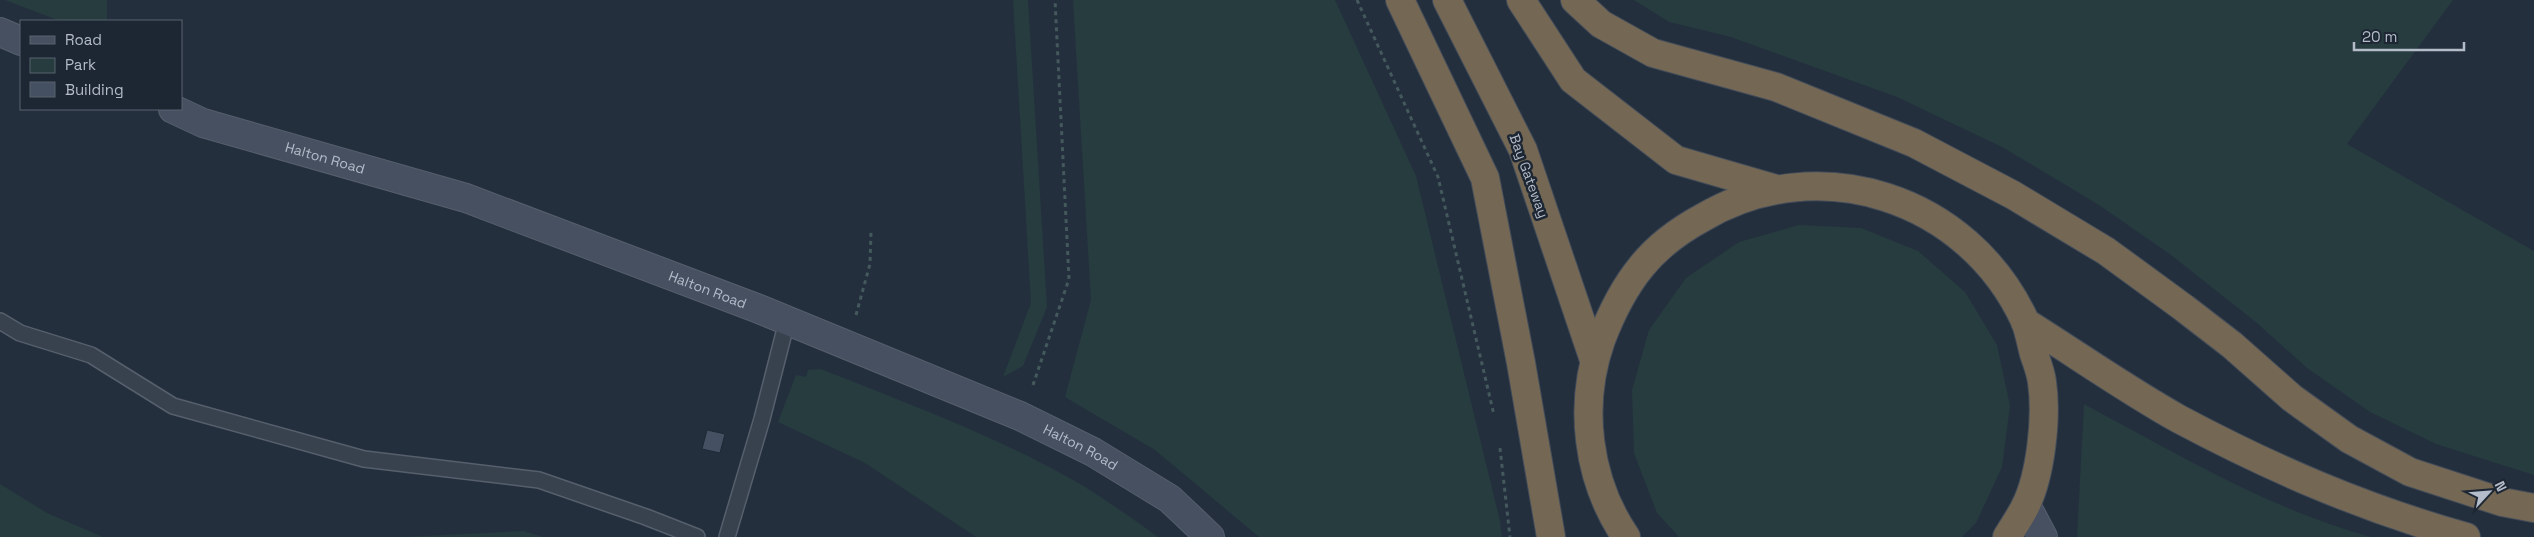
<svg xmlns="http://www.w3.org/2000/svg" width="2534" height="537" font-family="'Space Grotesk',sans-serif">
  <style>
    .green { fill: #263c3f }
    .building { fill: #455162; stroke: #1f2835 }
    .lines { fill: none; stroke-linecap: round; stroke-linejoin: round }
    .lane-casing { stroke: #565f6c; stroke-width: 18 }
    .secondary-casing { stroke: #565f6c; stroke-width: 30 }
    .highway-casing { stroke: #434c59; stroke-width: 30 }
    .path { stroke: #44595c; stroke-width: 3; stroke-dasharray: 4 4; stroke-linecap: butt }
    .lane { stroke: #38414e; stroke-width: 15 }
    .secondary { stroke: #465061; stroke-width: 28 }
    .highway { stroke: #746855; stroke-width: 28 }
    .labels { text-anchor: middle; stroke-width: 5; stroke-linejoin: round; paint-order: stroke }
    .street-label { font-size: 14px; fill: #b4bcc9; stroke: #1d2633 }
  </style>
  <rect width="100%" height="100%" fill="#242f3e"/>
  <path class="green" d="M5 0H107V21H60Z
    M1013 0H1028L1047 307 1023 366 1003 377 1031 303Z
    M1073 0H1335L1416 176 1500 521 1502 537H1259L1155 450 1065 397 1091 300Z
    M1634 0H2453L2347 144 2534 251V475L2436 444 2370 412 2307 368 2257 323 2171 255 2099 205 2004 148 1897 97 1731 37 1669 22Z
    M1799 225 1861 228 1918 251 1965 292 1997 345 2010 406 2002 467 1976 523 1962 537H1679L1657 513 1634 453 1632 390 1649 330 1686 278 1739 242Z
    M821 369C906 403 994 435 1073 480 1103 497 1130 517 1158 537H976L865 463 778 422 796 375 806 377 808 370Z
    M2084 404C2177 454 2269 509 2371 537H2077Z
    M0 484 47 513 103 537H0Z
    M523 531 544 537H402Z"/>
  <path class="building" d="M707 430 725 434 720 453 702 449Z"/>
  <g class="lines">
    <defs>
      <path id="lane" d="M0 321 20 333 91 355 173 406 364 459 539 480 646 517 697 537
        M727 537 762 419 787 321"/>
      <g id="secondary">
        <path d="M0 32 21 41"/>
        <path id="s1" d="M173 109 203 123 466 198 759 309 1020 416 1093 452 1170 499 1210 537"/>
        <path d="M2026 505 2043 537"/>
      </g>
      <path id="highway" d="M1400 0 1485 178 1521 363 1551 537
        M1447 0 1523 150 1594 360
        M1521 0 1573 80 1676 160 1776 189
        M1575 0 1601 24 1653 53 1776 87 1914 143 2013 195 2106 251 2184 308 2232 345 2292 398 2349 439 2410 472 2502 502 2534 508
        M2025 322C2076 354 2127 390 2179 419 2273 469 2363 508 2466 537
        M1626 537C1587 480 1578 405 1601 340 1611 314 1623 289 1641 267 1657 247 1680 230 1702 218 1818 149 1968 197 2025 321 2029 331 2031 343 2034 354 2037 363 2041 373 2042 382 2047 417 2041 475 2025 507 2020 517 2013 527 2007 537"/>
    </defs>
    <use href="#lane" class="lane-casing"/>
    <use href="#secondary" class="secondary-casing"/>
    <use href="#highway" class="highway-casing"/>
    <path class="path" d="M1357 0 1438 177 1494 415
      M856 315 870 264 871 232
      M1033 385 1069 279 1055 0
      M1500 448 1510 537"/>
    <use href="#lane" class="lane"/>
    <use href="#secondary" class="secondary"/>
    <use href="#highway" class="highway"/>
  </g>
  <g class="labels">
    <g class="street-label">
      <text dy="5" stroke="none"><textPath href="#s1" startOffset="160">Halton Road</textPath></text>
      <text transform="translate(1529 176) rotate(70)" y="5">Bay Gateway</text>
      <text dy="5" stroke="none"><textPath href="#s1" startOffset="565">Halton Road</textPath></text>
      <text dy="5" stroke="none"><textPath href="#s1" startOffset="970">Halton Road</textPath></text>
    </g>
  </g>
  <rect x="20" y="20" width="162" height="90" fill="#1d2633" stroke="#59626f"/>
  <rect x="30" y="36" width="25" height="8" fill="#465061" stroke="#59626f"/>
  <text x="65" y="45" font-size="15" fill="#b4bcc9">Road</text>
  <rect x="30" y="58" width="25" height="15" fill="#263c3f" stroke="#59626f"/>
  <text x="65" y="70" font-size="15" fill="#b4bcc9">Park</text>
  <rect x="30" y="82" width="25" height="15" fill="#455162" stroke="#59626f"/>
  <text x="65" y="95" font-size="15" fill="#b4bcc9">Building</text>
  <g transform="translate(2489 492) rotate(64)" stroke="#1d2633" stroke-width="4" paint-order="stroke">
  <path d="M0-4L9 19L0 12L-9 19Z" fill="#b4bcc9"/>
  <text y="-8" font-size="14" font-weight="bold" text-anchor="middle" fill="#b4bcc9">N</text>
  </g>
  <path d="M2354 42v8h110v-8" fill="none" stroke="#b4bcc9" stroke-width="2.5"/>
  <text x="2362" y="42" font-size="15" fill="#b4bcc9" stroke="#1d2633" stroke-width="4" paint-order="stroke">20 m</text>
</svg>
